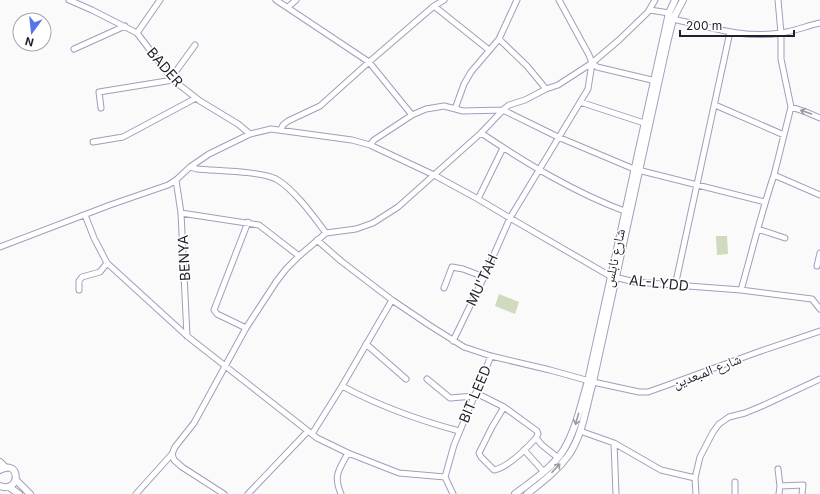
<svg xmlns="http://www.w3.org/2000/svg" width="820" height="494" font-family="Inter,'Noto Naskh Arabic',sans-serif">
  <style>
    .pitch { fill: #cfdabe }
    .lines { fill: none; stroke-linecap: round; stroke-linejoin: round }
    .minor-casing { stroke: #a69bbd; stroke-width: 7 }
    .major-casing { stroke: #a69bbd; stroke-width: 8 }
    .minor { stroke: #fff; stroke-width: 5 }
    .major { stroke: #fff; stroke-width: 6 }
    .oneway { stroke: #9c9aa0 }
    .labels { text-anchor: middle; stroke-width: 3; stroke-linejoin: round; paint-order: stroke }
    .street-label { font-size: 14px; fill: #231e2b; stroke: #fff }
  </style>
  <rect width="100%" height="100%" fill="#fafafa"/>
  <path class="pitch" d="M716 236H727L728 254 717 255Z
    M499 294 519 302 515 314 495 306Z"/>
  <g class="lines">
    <defs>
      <path id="minor" d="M69 0 92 10 137 33
        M160 0 137 33 173 80 200 101 238 124 250 134
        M276 0 369 62 412 115
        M434 6 489 50
        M288 7 296 0
        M650 10 669 13 673 19C708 27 745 39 781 33 794 31 807 26 820 23
        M499 39 527 66 546 89
        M74 49 125 26
        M592 63 597 67 656 81
        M171 78 195 45
        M580 102 644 123
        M715 105 784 135
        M791 107 806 112 820 118
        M101 108 99 92 173 80
        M455 109 464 84 471 72 499 39 517 0
        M281 130 283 125 288 121 320 106 369 62 434 6 444 0
        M481 133C526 163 575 193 627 212
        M93 142 123 137 196 98
        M370 145 374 140 412 115 426 109 444 106 463 111 503 110 558 137 634 169 765 202
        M190 167 197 169C217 171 260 171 276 179 294 189 314 217 326 233
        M774 175 791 107 781 59V33L778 0
        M176 180 181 213 187 336
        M478 199 503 148
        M181 213 259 225 299 256
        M85 215 94 238 107 263 187 336 308 431 317 438 348 453 399 473 445 477
        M758 229 785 238
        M317 240 341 261 392 300 429 325 464 347 491 356 550 370 593 382 639 392H648L665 386 758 352 820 331
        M0 247 110 205 168 185 176 180 190 167 209 154 250 134 271 129 352 140 370 145 434 175 478 199 510 218 610 276 635 282 741 290C752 252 761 213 774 175L820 195
        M817 266 820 253
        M675 286 730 32
        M444 288 452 267 463 269 484 277
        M79 290V281L82 277 100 272 107 263
        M741 290 812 299 820 309
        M246 328 217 314 214 310 248 222
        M453 341 484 277 510 218 588 89 592 63 589 55 559 0
        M366 344 406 379
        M427 379 450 398 474 396
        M342 386C379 406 418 420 459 431
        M476 393 504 407 492 427 479 453 481 457 494 470C509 467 526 449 536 438
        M504 407 537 431 538 434 536 438 542 445 557 457
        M580 431 614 443 661 470 695 478
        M312 434 342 386 392 300
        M614 443 616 494
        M524 450 544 472
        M778 469 780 486 779 494
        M780 486 803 485 802 494
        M136 494 172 454
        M224 494 182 467 174 460 172 454 175 447 194 423 246 328 276 282 286 269 299 256 326 233 356 229 373 223 398 207 481 133 504 109 509 105 525 100 546 89 558 85 592 63 619 40 648 12 655 0
        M248 494 308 431
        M341 494C333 475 339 470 348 453
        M453 494 445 477 454 445 491 356
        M696 494 695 478 700 457 713 432 719 424 729 417 745 413 762 406 820 379
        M735 494V482"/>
      <path id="major" d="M0 462 6 468
        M0 470C21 458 21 494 0 486
        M16 480 30 494
        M9 487 19 494
        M515 494C532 481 551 469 563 451 576 430 581 404 588 381L669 13 675 0
        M527 494C542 482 557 471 568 456 583 435 586 406 593 382L667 43 673 19 683 0"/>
    </defs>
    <use href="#minor" class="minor-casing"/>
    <use href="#major" class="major-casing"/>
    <use href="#minor" class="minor"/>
    <use href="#major" class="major"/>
  </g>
  <defs><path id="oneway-shaft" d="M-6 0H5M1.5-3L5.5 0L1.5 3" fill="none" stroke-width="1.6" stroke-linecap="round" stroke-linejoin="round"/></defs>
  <g class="oneway">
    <use href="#oneway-shaft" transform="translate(806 112) rotate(-161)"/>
    <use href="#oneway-shaft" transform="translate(577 419) rotate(106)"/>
    <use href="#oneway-shaft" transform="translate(556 468) rotate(-47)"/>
  </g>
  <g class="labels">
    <g class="street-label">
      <text transform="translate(165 67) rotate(49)" y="5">BADER</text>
      <text transform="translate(184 258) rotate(-93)" y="5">BENYA</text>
      <text transform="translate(614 258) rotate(-78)" y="5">شارع نابلس</text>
      <text transform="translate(482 280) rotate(-65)" y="5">MU'TAH</text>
      <text transform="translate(659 283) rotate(6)" y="5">AL-LYDD</text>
      <text transform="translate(707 371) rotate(-21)" y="5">شارع المبعدين</text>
      <text transform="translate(475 394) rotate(-67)" y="5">BIT LEED</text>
    </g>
  </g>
  <g transform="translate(32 32) rotate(195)"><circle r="19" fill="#ffffff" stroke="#a7a5aa"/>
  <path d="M0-3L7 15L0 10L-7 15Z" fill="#5774ea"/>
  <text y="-6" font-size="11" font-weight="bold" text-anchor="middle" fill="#231e2b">N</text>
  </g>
  <path d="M680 30v6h114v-6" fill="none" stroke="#231e2b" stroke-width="2"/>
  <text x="686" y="30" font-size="12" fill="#231e2b" stroke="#ffffff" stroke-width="3" paint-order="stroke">200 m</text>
</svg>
